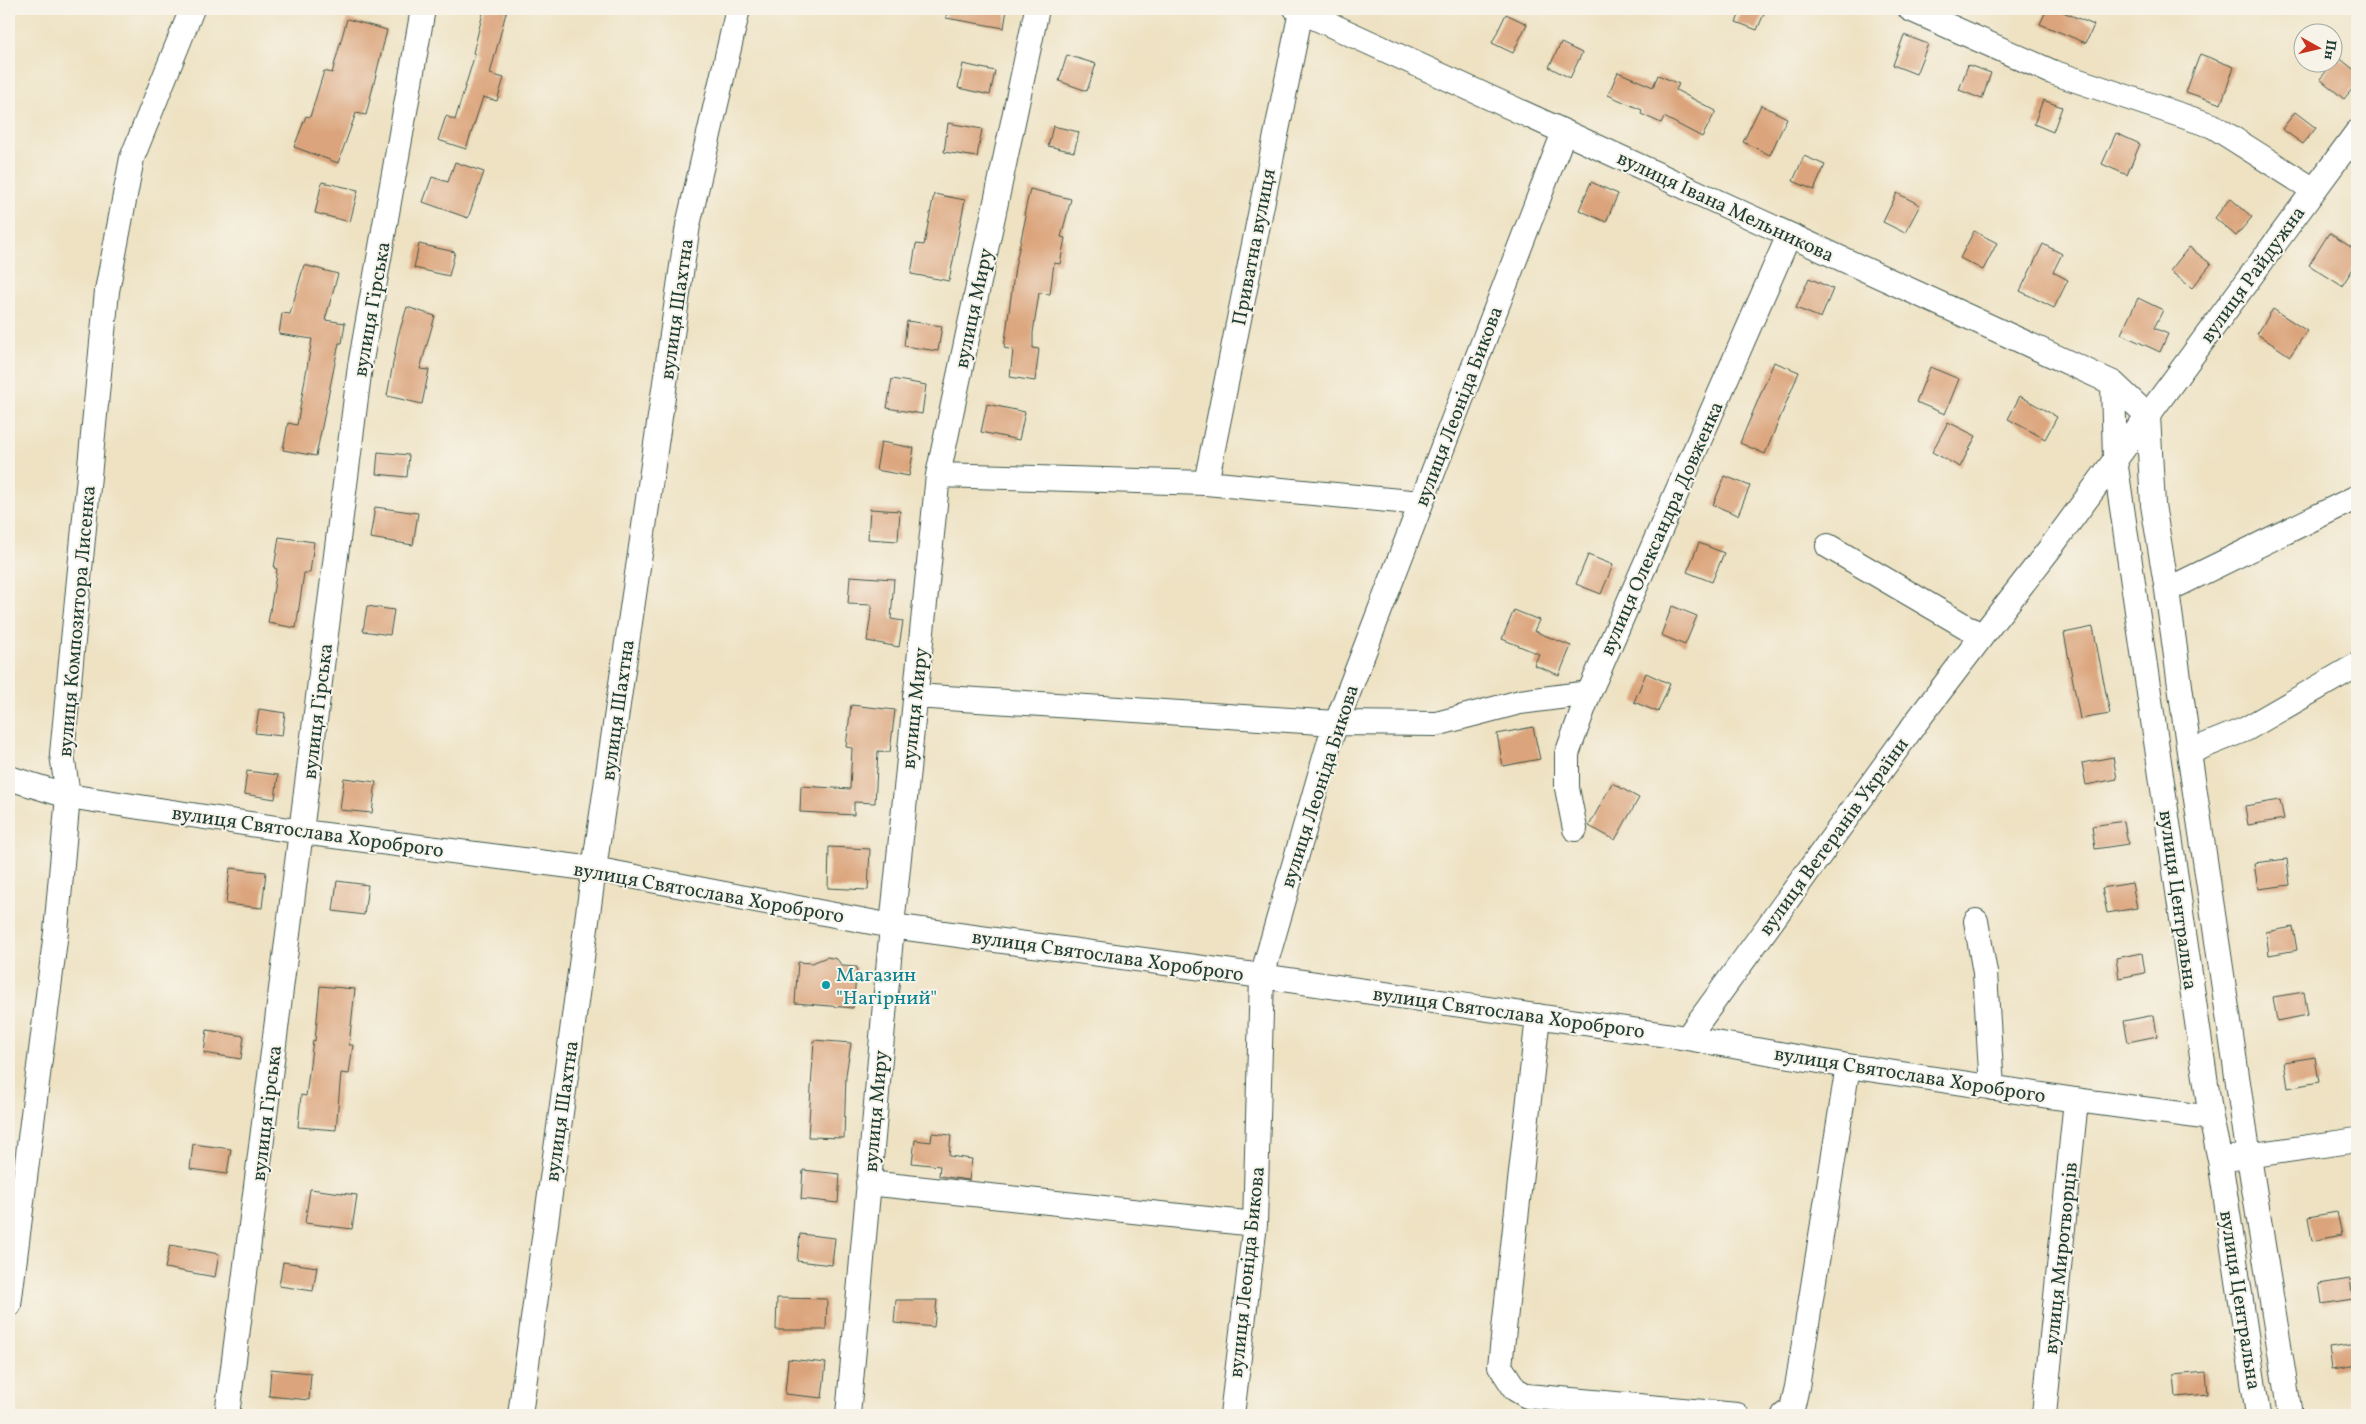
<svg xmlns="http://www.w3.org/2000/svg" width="2366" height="1424" font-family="Vollkorn,serif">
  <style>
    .building { fill: #dba47c }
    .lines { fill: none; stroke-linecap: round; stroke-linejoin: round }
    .minor-casing { stroke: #3e5649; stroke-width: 26 }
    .minor { stroke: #fff; stroke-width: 24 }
    .culture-dot { fill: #0f9aa8; stroke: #f7f3e8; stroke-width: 2 }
    .labels { text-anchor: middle; stroke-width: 4; stroke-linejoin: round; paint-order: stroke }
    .street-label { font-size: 20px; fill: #1f3d34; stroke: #f7f3e8 }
    .culture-label { font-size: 20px; fill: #0d838f; stroke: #f7f3e8; text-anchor: start }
  </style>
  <rect width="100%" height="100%" fill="#f7f3e8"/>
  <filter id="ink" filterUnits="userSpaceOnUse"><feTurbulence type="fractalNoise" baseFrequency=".02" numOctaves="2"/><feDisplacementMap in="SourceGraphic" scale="10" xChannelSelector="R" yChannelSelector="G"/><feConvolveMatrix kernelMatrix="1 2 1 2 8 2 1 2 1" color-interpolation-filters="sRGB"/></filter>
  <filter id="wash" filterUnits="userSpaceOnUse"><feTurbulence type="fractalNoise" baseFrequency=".0096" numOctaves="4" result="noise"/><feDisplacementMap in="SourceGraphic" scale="20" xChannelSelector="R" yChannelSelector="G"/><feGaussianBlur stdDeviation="1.12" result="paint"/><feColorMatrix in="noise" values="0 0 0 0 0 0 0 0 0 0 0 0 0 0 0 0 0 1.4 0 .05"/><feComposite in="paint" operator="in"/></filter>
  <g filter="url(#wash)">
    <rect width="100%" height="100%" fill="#eee2c3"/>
    <g id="blocks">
      <path class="building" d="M484 9H507L490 74 504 78 497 101 483 97 466 149 438 140 446 116 455 120 475 54 473 53Z
        M947 9H1007L1004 28 946 18Z
        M1742 9H1766L1757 30 1736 22Z
        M2047 9H2056L2094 25 2086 43 2040 24Z
        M1506 14 1527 24 1513 53 1492 43Z
        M347 19 387 30 366 115 356 113 338 163 294 147 306 116 310 117 324 71 332 73Z
        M1904 35 1928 44 1916 74 1893 65Z
        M1561 43 1582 53 1570 78 1549 67Z
        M2200 54 2234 67 2221 104 2186 92Z
        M1067 55 1096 64 1087 91 1059 81Z
        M2338 57 2357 72V83L2344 99 2320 79Z
        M963 64 995 71 990 95 958 88Z
        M1968 65 1991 73 1982 99 1959 90Z
        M1618 72 1653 87 1658 75 1679 84 1676 90 1716 111 1702 137 1664 117 1661 123 1641 114 1642 110 1608 95Z
        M2043 100 2062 107 2053 132 2034 124Z
        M1761 105 1787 118 1770 155 1743 142Z
        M2295 112 2316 128 2303 144 2282 129Z
        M948 123 982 129 977 157 944 152Z
        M1053 126 1079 132 1074 152 1048 146Z
        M2116 133 2140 144 2127 175 2102 164Z
        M1804 156 1825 165 1814 190 1793 181Z
        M455 162 484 172 468 218 423 202 432 177 448 182Z
        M322 182 358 190 350 222 315 213Z
        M1591 182 1618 194 1606 222 1579 210Z
        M1030 189 1071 199 1061 237 1065 238 1060 264 1054 263 1050 294 1039 293 1033 333V348L1039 349 1035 381 1010 377 1013 350 1004 348 1015 267 1026 216 1024 215Z
        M1897 193 1920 205 1905 233 1883 222Z
        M934 194 965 200 949 281 911 274 916 244 924 245Z
        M2230 198 2252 217 2236 236 2215 218Z
        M1974 231 1997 243 1983 270 1960 258Z
        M2329 233 2357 251V262L2342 286 2309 265Z
        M419 244 455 252 449 276 414 268Z
        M2043 244 2062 254 2053 272 2068 280 2054 308 2020 291Z
        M2189 247 2211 264 2192 288 2170 271Z
        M304 265 338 274 325 320 345 323 342 343H339L316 456 283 450 288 423 297 425 312 339 279 334 282 313 290 314Z
        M1809 278 1833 289 1821 318 1796 308Z
        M2138 298 2163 310 2154 328 2168 334 2160 352 2121 334Z
        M407 307 435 316 420 369 429 370 422 404 387 396 398 336Z
        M2273 309 2307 331 2290 356 2257 334Z
        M907 321 942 326 938 351 904 346Z
        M1774 362 1799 372 1765 454 1740 443Z
        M1930 367 1959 379 1945 414 1916 402Z
        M892 379 926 385 922 414 887 408Z
        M2020 396 2057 417 2045 439 2008 419Z
        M987 404 1025 412 1019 440 981 432Z
        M1948 422 1976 436 1960 467 1932 452Z
        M881 442 914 448 909 476 876 470Z
        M378 452 409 455 407 477 376 474Z
        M1725 476 1750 486 1738 515 1713 505Z
        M375 507 418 513 413 545 370 538Z
        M870 509 900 511 898 541 868 539Z
        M279 537 314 542 310 573H304L296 628 268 623 277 569 274 568Z
        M1699 543 1724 553 1712 582 1687 572Z
        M1588 555 1613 565 1601 594 1576 584Z
        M850 576 894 579 891 619 903 621 899 647 867 641 872 605 848 604Z
        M367 606 394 610 390 635 363 631Z
        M1672 606 1697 616 1685 645 1661 635Z
        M1514 610 1539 620 1534 631 1571 646 1559 675 1534 665 1539 654 1502 639Z
        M2093 627 2110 714 2080 719 2064 633Z
        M1646 673 1670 684 1658 712 1634 702Z
        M851 705 895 710 890 752 878 751 875 803 854 802V815L800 812 801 786 850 789 852 748 846 747Z
        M259 709 285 713 282 736 255 733Z
        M1533 727 1540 759 1503 766 1497 734Z
        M2113 757 2117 779 2086 785 2082 763Z
        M247 771 278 775 275 799 244 794Z
        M344 778 376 782 372 813 340 810Z
        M1612 783 1639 798 1615 840 1589 826Z
        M2280 800 2284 819 2248 825 2245 806Z
        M2124 821 2128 844 2095 849 2092 826Z
        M829 847 870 849 868 890 828 888Z
        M2287 859 2290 885 2258 889 2254 863Z
        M230 868 266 872 262 908 226 904Z
        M337 881 368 885 364 915 333 911Z
        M2132 883 2137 908 2107 913 2102 888Z
        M2293 927 2297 950 2269 955 2266 932Z
        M2142 953 2145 973 2119 978 2116 958Z
        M827 957 837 959 842 966 857 967 853 1008 795 1003 798 962 812 963Z
        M320 986 355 989 349 1045H353L349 1074 341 1073 336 1130 298 1127 301 1095 306 1096 313 1040 315 1041Z
        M2304 992 2308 1015 2277 1021 2273 997Z
        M2154 1015 2157 1036 2128 1042 2124 1021Z
        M207 1030 244 1036 241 1059 204 1053Z
        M814 1040 851 1043 846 1075 844 1138 808 1137Z
        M2315 1057 2319 1082 2288 1088 2284 1062Z
        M932 1133 951 1135 949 1156 972 1159 969 1180 939 1176 940 1166 912 1163 915 1140 931 1142Z
        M193 1144 231 1149 227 1174 190 1169Z
        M803 1170 840 1174 838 1203 801 1199Z
        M310 1189 357 1195 352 1229 305 1223Z
        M2337 1212 2342 1235 2312 1241 2308 1217Z
        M800 1234 835 1238 832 1265 797 1261Z
        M170 1245 219 1254 215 1277 165 1268Z
        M283 1262 317 1267 313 1291 279 1286Z
        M2350 1279 2353 1299 2322 1304 2319 1284Z
        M777 1298 827 1299 826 1330H776Z
        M896 1300H937L934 1327 894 1323Z
        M2357 1344V1365L2332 1369 2329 1348Z
        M788 1359 826 1363 822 1398 785 1394Z
        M271 1369 311 1373 309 1400 269 1396Z
        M2206 1372 2208 1394 2176 1397 2174 1375Z"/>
    </g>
  </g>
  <g filter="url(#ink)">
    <use href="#blocks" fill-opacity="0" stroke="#3e5649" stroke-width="1"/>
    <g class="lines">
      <defs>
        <path id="minor" d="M1296 9 2113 383 2148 416
          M1910 9 2052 72 2213 126 2314 190
          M2113 383 2115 460 2211 1118 2220 1160 2258 1415
          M2148 416 2153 505 2167 590 2189 752 2249 1157 2290 1415
          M938 475 1206 483 1421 503
          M1206 483 1301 11
          M1828 546 1982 636 2048 551 2357 132
          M2167 590 2357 497
          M915 696 1336 723 1436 724 1520 702 1589 693
          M2189 752 2246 729 2357 665
          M9 778 68 796 302 832 594 869 892 926 1262 976 1687 1038 1848 1066 2076 1100 2211 1118
          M1575 829 1567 788V754L1589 693 1789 235
          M1976 921 1985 973 1992 1088
          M1538 1016 1500 1366 1515 1389 1527 1396 1737 1415
          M1687 1038 1917 721 1982 636
          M2233 1158 2357 1140
          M868 1183 1255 1224
          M9 1305 56 932 68 796 62 754 107 291 132 158 192 9
          M227 1415 360 366 423 9
          M520 1415 594 869 688 225 738 9
          M848 1415 892 926 938 475 1037 9
          M1232 1415 1255 1224 1262 976 1330 740 1564 132
          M1784 1415 1792 1409 1797 1387 1848 1066
          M2044 1415 2076 1100"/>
      </defs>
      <use href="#minor" class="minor-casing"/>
      <use href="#minor" class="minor"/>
    </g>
  </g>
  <circle class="culture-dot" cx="826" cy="985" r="5"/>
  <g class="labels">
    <g class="street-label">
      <text transform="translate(1726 206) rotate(25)" y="7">вулиця Івана Мельникова</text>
      <text transform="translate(1253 247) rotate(-79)" y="7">Приватна вулиця</text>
      <text transform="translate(2252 274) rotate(-54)" y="7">вулиця Райдужна</text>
      <text transform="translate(973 308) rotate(-78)" y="7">вулиця Миру</text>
      <text transform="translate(371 309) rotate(-80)" y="7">вулиця Гірська</text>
      <text transform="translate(676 309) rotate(-82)" y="7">вулиця Шахтна</text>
      <text transform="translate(1458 406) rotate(-69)" y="7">вулиця Леоніда Бикова</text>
      <text transform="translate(1661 528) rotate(-66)" y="7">вулиця Олександра Довженка</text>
      <text transform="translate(76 621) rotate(-85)" y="7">вулиця Композитора Лисенка</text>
      <text transform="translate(914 708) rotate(-84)" y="7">вулиця Миру</text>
      <text transform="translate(617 710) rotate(-82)" y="7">вулиця Шахтна</text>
      <text transform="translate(317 711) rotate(-83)" y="7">вулиця Гірська</text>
      <text transform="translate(1319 786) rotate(-72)" y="7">вулиця Леоніда Бикова</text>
      <text transform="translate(308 831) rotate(8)" y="7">вулиця Святослава Хороброго</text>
      <text transform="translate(1833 836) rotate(-54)" y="7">вулиця Ветеранів України</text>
      <text transform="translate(709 892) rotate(10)" y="7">вулиця Святослава Хороброго</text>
      <text transform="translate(2179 900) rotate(82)" y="7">вулиця Центральна</text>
      <text transform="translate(1108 955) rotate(8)" y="7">вулиця Святослава Хороброго</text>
      <text transform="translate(1509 1012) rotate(8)" y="7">вулиця Святослава Хороброго</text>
      <text transform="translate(1910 1074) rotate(9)" y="7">вулиця Святослава Хороброго</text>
      <text transform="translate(561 1111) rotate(-82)" y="7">вулиця Шахтна</text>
      <text transform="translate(875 1111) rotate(-85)" y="7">вулиця Миру</text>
      <text transform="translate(266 1113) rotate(-83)" y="7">вулиця Гірська</text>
      <text transform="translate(2060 1258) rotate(-84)" y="7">вулиця Миротворців</text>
      <text transform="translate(1246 1272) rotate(-84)" y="7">вулиця Леоніда Бикова</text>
      <text transform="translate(2241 1300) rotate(81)" y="7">вулиця Центральна</text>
    </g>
    <g class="culture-label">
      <text x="836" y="981">Магазин<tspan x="836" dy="23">"Нагірний"</tspan></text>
    </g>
  </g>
  <rect width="2366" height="1424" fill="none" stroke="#f7f3e8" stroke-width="30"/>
  <g transform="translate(2318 48) rotate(98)"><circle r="24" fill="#f7f3e8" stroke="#a1aaa0"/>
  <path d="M0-4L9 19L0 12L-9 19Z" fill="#c8321e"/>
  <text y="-8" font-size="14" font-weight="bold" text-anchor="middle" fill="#1f3d34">Пн</text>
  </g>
</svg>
